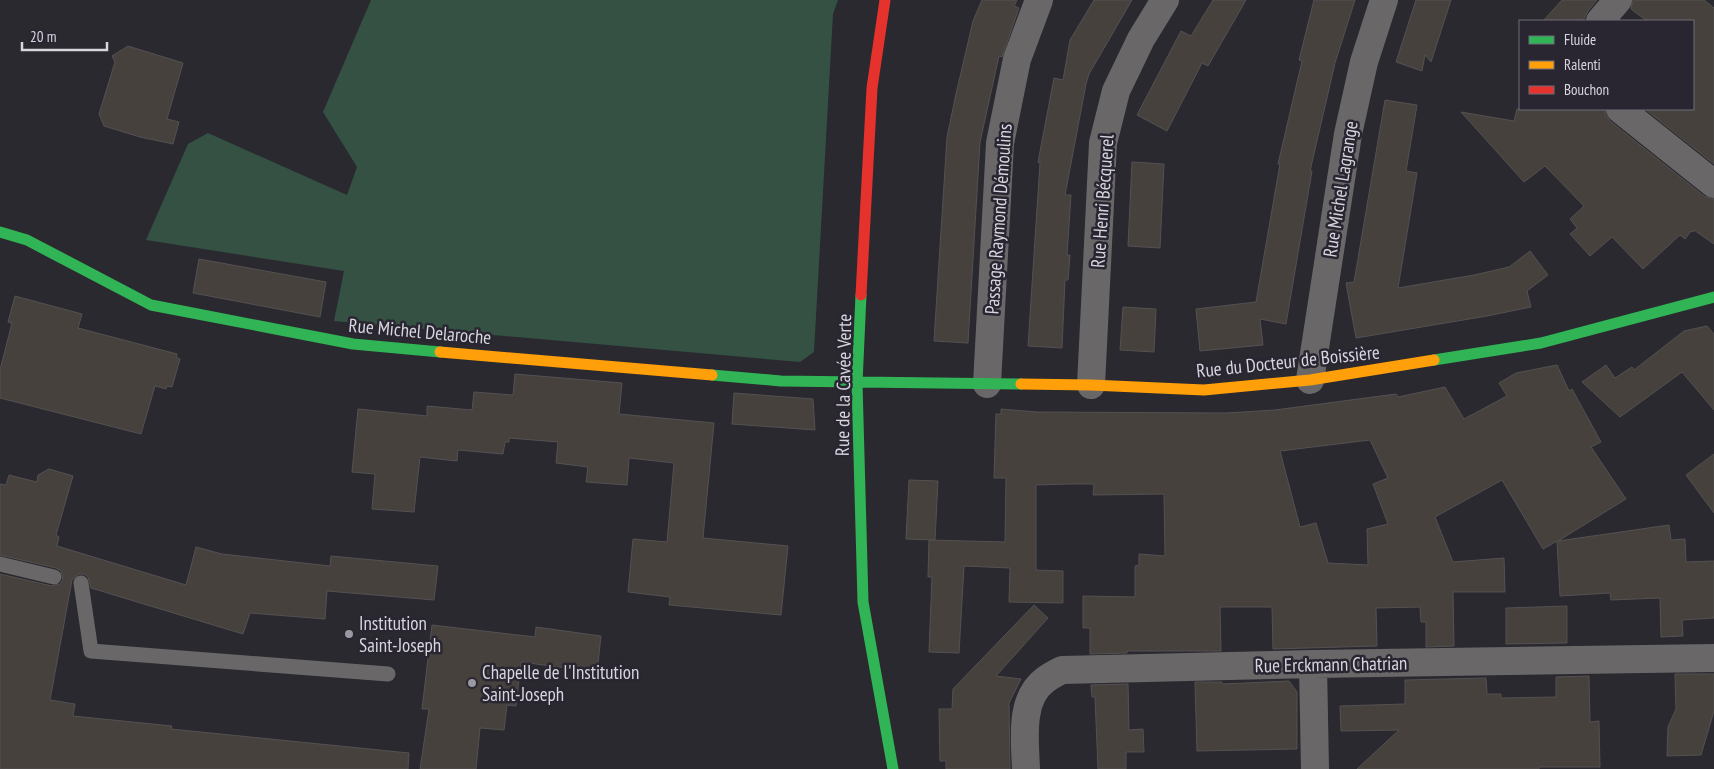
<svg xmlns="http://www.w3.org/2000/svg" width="1714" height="769" font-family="'PT Sans Narrow',sans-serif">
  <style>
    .green { fill: #345143 }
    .building { fill: #47413e; stroke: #545152; fill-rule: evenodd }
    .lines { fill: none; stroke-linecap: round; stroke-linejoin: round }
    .lane { stroke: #696768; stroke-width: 15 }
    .street { stroke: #696768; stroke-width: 28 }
    .fast { stroke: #30b455; stroke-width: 11 }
    .slow { stroke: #ff9f0a; stroke-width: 11 }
    .jam { stroke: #e5322d; stroke-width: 11 }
    .poi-dot { fill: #9a99a1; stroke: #292632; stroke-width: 2 }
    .labels { text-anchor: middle; stroke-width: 5; stroke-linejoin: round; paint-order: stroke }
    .street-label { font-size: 19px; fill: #d7d6de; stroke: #292632 }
    .poi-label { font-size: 19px; fill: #d7d6de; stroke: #292632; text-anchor: start }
  </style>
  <rect width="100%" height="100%" fill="#2a292f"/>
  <path class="green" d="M371 0H838L833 14 814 352 800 362 334 321 344 271 146 240 188 144 208 133 347 195 357 167 323 112Z"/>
  <path class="building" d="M982 0H1017L1014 6 1019 8 1002 57 999 56 980 142 968 343 934 341 947 137 956 94 973 21Z
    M1094 0H1132L1089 74 1086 84 1065 195H1071L1067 255H1070L1068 280H1065L1062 348 1028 346 1040 163 1038 162 1054 78 1063 80 1070 40Z
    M1213 0H1246L1208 66 1202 63 1167 131 1137 115 1181 31 1191 36Z
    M1314 0H1355L1335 63 1310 171H1312L1286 324 1260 319 1263 345 1200 351 1196 309 1256 302 1280 164H1278L1302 61 1299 60Z
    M1416 0H1451L1431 62 1425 55 1422 71 1396 62Z
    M1562 0H1597L1588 11 1583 21H1543Z
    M1633 0H1704L1714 8V164L1645 109H1693V21H1647L1631 9Z
    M128 46 183 63 167 119 179 122 173 144 140 137 104 126 99 114 115 62 112 56Z
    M1385 100 1417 105 1406 171 1417 173 1398 288 1474 275 1509 267 1530 251 1548 275 1527 291 1531 307 1487 316 1356 338 1346 283 1354 282Z
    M1517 109H1605L1606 115 1610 121 1704 196 1714 199V244L1694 230 1693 232 1691 231 1685 239 1680 235 1643 269 1612 237 1590 256 1570 234 1577 228 1570 219 1584 206 1545 166 1524 182 1461 112 1514 121Z
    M1132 162 1164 164 1160 248 1128 246Z
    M199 259 326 282 320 317 193 293Z
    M15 296 82 314 78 328 177 354 176 357 180 359 172 387 167 386 166 389 155 386 141 434 0 398V370L12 323 8 322Z
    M1123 307 1156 309 1154 352 1120 350Z
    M1707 326 1714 334V410L1682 372 1620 417 1582 382 1606 365 1615 378 1632 367 1634 370 1684 331Z
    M1557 365 1569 391 1572 389 1601 442 1591 447 1626 499 1558 541 1669 525 1671 540 1685 539 1686 562 1714 561V618L1682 620 1683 636 1661 637 1660 598 1611 600 1610 593 1560 596 1557 541 1543 549 1502 480 1435 517 1453 562 1504 558 1505 592H1453L1454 646 1426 647V622H1421L1420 607 1376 608 1377 646 1273 649 1272 607H1220L1221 651H1127V653L1090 654V628H1083V596L1135 597V566L1139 565V554L1165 556 1164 494 1093 495 1094 484H1069L1036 485V570L1063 571V603L1009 602 1010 568 964 566 959 653 929 652 932 577H928L929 540 1005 542 1006 478H994L996 414H1001V409L1037 412 1226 413 1275 410 1396 394 1398 397 1445 387 1464 419 1507 396 1499 383 1516 373ZM1370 440 1388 478 1373 484 1388 524 1367 529 1368 565 1328 563 1316 523 1300 527 1280 451Z
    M515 374 622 383 619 414 714 423 703 538 788 546 781 615 669 605 670 597 628 592 633 539 667 542 674 463 629 458 627 485 586 482 588 467 556 463 558 442 509 438V442H505L503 454 458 450 457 461 420 457 414 512 372 509 375 474 352 472 358 409 427 416V406L472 410 474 392 513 395Z
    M734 393 813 399 815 430 732 424Z
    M1714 454V513L1686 475Z
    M49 469 73 476 56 535 59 537 57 546 186 585 196 547 222 554 330 566 331 556 438 566 434 600 327 591 325 619 250 613 243 634 91 588 88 577 84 574H79L72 580 50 700 75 704 73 716 172 726 171 729 409 753 408 769H0V574L52 586 60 584 63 579 61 571 56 568 0 555V484L6 485 9 475 37 482 38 475Z
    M909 480 938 481 935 540 906 539Z
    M1034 605 1048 618 996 676 1021 679 1009 703 1010 769H946V761H940L939 709H952L953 689Z
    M1567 606V643L1506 644V608Z
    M432 625 535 637 536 627 601 636 597 672 521 662 516 706 507 705 504 730 480 728 476 769H420L429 709H422Z
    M1675 674H1714V711L1701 755 1667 756 1668 727 1676 709Z
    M1589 676 1590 722 1599 721 1600 767H1539V769H1357L1399 730 1341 731 1340 706 1405 704V680L1486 678 1487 694H1501V698L1556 697V677Z
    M1289 681 1297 692V749L1197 751 1195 682H1222V684Z
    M1128 684 1129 730 1143 729 1144 752H1126V769H1098L1095 697H1092L1091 685Z"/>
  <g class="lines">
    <path class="lane" d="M0 564 54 577
      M81 583 91 651 388 674"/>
    <path class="street" d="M1600 21 1618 0
      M1620 109 1714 184
      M1310 380 1348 134 1364 62 1384 0
      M987 384 1000 143 1017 59 1039 0
      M1091 385 1103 143 1116 91 1141 39 1165 0
      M1313 664 1315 769
      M1026 769C1025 741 1019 699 1045 680 1050 676 1056 673 1062 670L1313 664 1714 658"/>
    <path class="fast" d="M0 232 27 240 151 305 353 344 440 352
      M861 295 857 383 863 602 893 769
      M1434 360 1541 343 1714 297
      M712 375 781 381 1021 384"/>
    <path class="slow" d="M440 352 712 375
      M1021 384 1091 385 1204 390 1310 380 1434 360"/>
    <path class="jam" d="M861 295 872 88 885 0"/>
  </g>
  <g class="poi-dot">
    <circle cx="349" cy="634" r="5"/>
    <circle cx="472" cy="683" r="5"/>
  </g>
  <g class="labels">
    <g class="street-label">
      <text transform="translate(1340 189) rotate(-81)" y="7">Rue Michel Lagrange</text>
      <text transform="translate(1102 201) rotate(-86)" y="7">Rue Henri Bécquerel</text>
      <text transform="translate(998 219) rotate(-86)" y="7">Passage Raymond Démoulins</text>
      <text transform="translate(420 331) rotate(5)" y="7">Rue Michel Delaroche</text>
      <text transform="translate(1288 361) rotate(-6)" y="7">Rue du Docteur de Boissière</text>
      <text transform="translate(843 385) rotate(-89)" y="7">Rue de la Cavée Verte</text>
      <text transform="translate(1331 664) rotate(-1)" y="7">Rue Erckmann Chatrian</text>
    </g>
    <g class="poi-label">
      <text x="359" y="630">Institution<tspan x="359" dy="22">Saint-Joseph</tspan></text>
      <text x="482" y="679">Chapelle de l'Institution<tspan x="482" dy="22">Saint-Joseph</tspan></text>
    </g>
  </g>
  <rect x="1519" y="20" width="175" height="90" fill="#292632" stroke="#6f6c77"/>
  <rect x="1529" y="36" width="25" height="8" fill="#30b455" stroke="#6f6c77"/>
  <text x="1564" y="45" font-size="15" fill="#d7d6de">Fluide</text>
  <rect x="1529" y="61" width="25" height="8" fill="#ff9f0a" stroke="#6f6c77"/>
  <text x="1564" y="70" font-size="15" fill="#d7d6de">Ralenti</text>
  <rect x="1529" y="86" width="25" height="8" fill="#e5322d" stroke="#6f6c77"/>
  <text x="1564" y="95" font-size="15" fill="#d7d6de">Bouchon</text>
  <path d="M22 42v8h85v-8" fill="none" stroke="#d7d6de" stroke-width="2.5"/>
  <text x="30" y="42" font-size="15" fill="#d7d6de" stroke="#292632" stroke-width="4" paint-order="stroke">20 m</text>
</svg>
